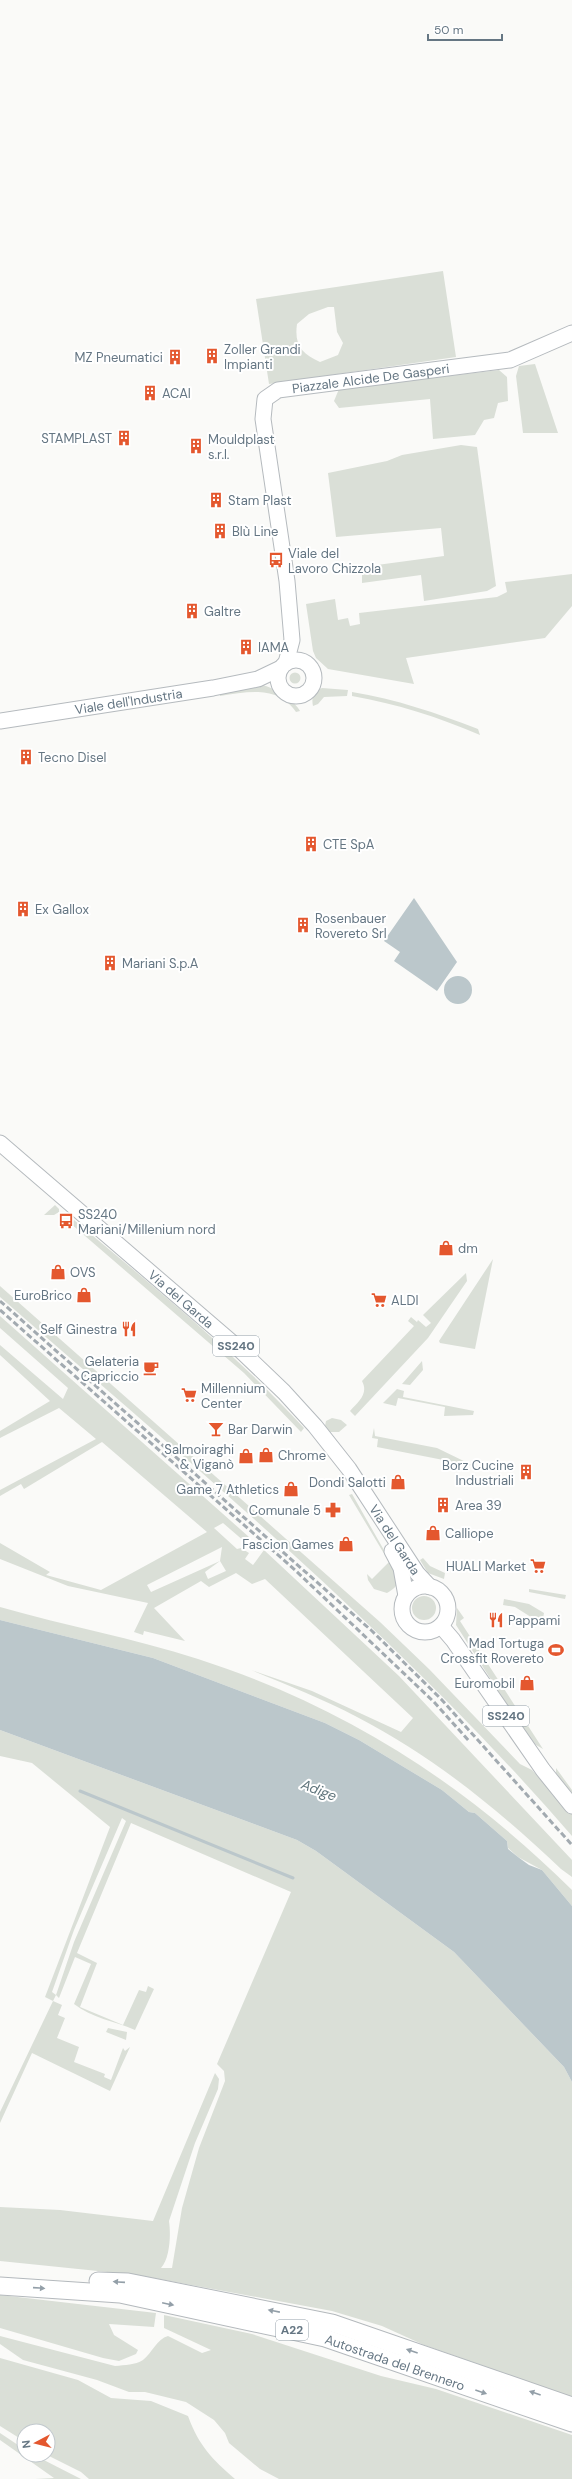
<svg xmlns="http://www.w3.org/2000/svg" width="572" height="2479" font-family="'DM Sans',sans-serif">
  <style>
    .green { fill: #dadfd7; fill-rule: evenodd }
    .water { fill: #bbc7cb }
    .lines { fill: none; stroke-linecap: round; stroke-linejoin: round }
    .stream { stroke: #bbc7cb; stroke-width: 3 }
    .primary-casing { stroke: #b5babe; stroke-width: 17 }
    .motorway-casing { stroke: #b4b9bd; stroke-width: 19 }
    .primary { stroke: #fff; stroke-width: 15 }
    .motorway { stroke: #fff; stroke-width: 17 }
    .rail { stroke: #a2aab0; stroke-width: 3; stroke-dasharray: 6 3; stroke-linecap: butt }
    .oneway { fill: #939fa8 }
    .labels { text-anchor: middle; stroke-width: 4; stroke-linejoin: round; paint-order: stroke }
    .shield { fill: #fff; stroke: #939fa8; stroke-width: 1 }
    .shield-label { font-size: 12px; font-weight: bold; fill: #657683 }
    .poi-label { font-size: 13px; fill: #657683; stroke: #fff; text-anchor: start }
    .street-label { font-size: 13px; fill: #657683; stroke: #fff }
    .water-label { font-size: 14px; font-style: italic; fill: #60757c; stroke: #fff }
  </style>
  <rect width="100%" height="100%" fill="#fafaf8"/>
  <path class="green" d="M443 271 456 357 269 384 256 299ZM328 307H334L337 332 343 343 338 355 320 362C302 354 294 345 297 324L309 314Z
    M535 364 558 433H523L516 376 519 366Z
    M499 370 507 377 508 401 498 403 494 418 484 420 475 435 433 439 430 399 339 408 334 401 339 389Z
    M461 445 477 447 496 586 487 591 424 601 421 575 362 583V567L444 556 441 528 336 537 328 473 387 461 402 455Z
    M572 574V606L545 638 406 658 414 684 328 669 316 658 313 651 306 604 335 599 338 620 348 618 350 626 360 624 359 613 497 597 507 592 505 582Z
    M289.5 678a5.5 5.5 0 1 1 11 0a5.5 5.5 0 1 1-11 0Z
    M262 685C273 687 295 701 300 711L296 712C277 685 249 692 220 696V692Z
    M322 688 348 690 347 696 324 697 318 704 313 706C311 697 314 691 322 688Z
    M352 692C396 699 436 713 478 729L480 735C438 717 397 704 352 696Z
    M55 1205 59 1209V1212L54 1215H44Z
    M74 1220C153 1286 234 1352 304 1428L301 1432 244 1373 70 1223Z
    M493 1259 475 1349 440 1343 439 1341Z
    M466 1273 467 1281 428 1338 355 1416 350 1411C358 1402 369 1394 362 1381L414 1326 408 1321 411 1317 417 1322 418 1320 426 1327 431 1323 423 1315Z
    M0 1286 380 1622 429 1669 520 1764 532 1770 572 1814V1836C401 1638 197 1469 0 1297Z
    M0 1316 249 1537 245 1542 223 1523 214 1528 237 1549 241 1548 249 1553 245 1559 253 1565 264 1550 399 1676 572 1860V1877L561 1869C500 1811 433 1756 357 1717 323 1699 287 1685 251 1670L312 1691 401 1732 413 1718 265 1579 252 1584 236 1573 209 1587 201 1581 154 1608 185 1641 144 1631 143 1635 134 1632 148 1603 68 1586 0 1559V1543L50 1572 46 1575 101 1590 207 1532 102 1442 24 1489 21 1484 0 1496V1490L96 1439 59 1408 0 1438V1431L50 1401 0 1355V1345L63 1399 68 1388 0 1328ZM222 1547 220 1561 151 1592 147 1585ZM220 1561 226 1571 208 1579 205 1572Z
    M422 1361 423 1370 410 1385 402 1384Z
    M397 1389 404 1391 403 1397 474 1411 473 1415 444 1416 445 1407 398 1398 396 1406 383 1403Z
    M332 1418 341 1420 347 1425 339 1432H327L325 1426 326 1421Z
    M374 1428 375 1436 437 1448 474 1466 377 1447 378 1439 372 1438Z
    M352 1494 397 1573C400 1583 396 1588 387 1593L374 1589 368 1580 367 1574 372 1579 389 1562 349 1495Z
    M423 1558 430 1566 445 1573 444 1579 428 1573 420 1560Z
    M529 1589 566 1595 565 1599 529 1592Z
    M412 1608a12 12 0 1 1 24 0a12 12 0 1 1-24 0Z
    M504 1599 529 1604 544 1613 542 1624 515 1607 503 1605Z
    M0 1607C66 1626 133 1638 198 1659 344 1706 464 1783 572 1890V1906L542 1870 518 1857 508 1848 507 1841 475 1813 469 1812 442 1790 359 1740 325 1723 153 1658 0 1620Z
    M457 1608 464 1618 460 1621 543 1749 531 1742 456 1625Z
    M0 1730 297 1840 316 1851 454 1952 564 2067 572 2082V2397L424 2345 382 2326 332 2311 137 2275 0 2261V2207L60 2210 153 2221 215 2073 219 2079 218 2089 195 2143 169 2221C171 2235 170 2258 161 2268H172L182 2208 199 2148 225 2081 224 2071 217 2064 291 1892 131 1823 77 1953 97 1963 80 2007 123 2025 139 1990 146 1992 148 1986 154 1989 135 2030C114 2021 92 2018 74 2004L91 1964 75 1957 59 1998 56 1995 53 2001 62 2005 58 2015 65 2018 57 2038 79 2047 74 2062 105 2074 104 2077 111 2080 123 2048 125 2051 130 2047 110 2091 32 2053 0 2123V2112L53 2001 45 1997 110 1827 32 1763 0 1756ZM122 1818 126 1821 74 1942 56 1995 52 1992 74 1930Z
    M556 1768 572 1790V1793L556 1773Z
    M108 2028 127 2032 126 2040 106 2032Z
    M0 2295 156 2313 154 2327 109 2324 114 2335 138 2350 136 2354 119 2361 103 2358 0 2328Z
    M164 2315 252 2334 381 2376 436 2389 572 2435V2479H279L260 2469 229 2443 225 2433 214 2420 186 2402 145 2392H129L97 2380 23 2360 0 2344V2336L115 2366C125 2365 135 2365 143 2360 152 2353 157 2339 168 2336L202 2353 211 2350 164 2328Z
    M0 2358 78 2380 111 2398 151 2401 188 2416C199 2446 212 2459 235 2479H89L81 2472 47 2455 48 2431H24V2441L0 2426Z
    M0 2433 24 2449V2455H34L81 2479H35L54 2478 0 2440Z"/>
  <path class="water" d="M414 898 457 962 437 991 394 961 400 952 384 941Z
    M444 990a14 14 0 1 1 28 0a14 14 0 1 1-28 0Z
    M0 1620 153 1658 325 1723 359 1740 442 1790 469 1812 475 1813 507 1841 508 1849 518 1857 529 1865 542 1870 572 1906V2082L564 2067 454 1952 316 1851 297 1840 0 1730Z"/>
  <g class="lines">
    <path class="stream" d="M80 1791 293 1878"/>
    <defs>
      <g id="primary">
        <circle cx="296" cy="678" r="18"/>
        <path id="s1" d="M286 663 292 640 287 581 263 419 265 399 278 390 510 360 572 333"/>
        <path id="s2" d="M0 721 213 688 258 679 281 668"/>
        <path id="s3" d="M0 1143 236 1346 284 1392 315 1426 349 1469 417 1573 430 1587"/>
        <path d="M392 1551 401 1568 406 1596"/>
        <circle cx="425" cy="1609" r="23"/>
        <path d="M441 1626 453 1640 543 1770 572 1806"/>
      </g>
      <g id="motorway">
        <path d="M98 2281 128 2282 332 2323 572 2406"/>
        <path id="s4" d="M0 2286 120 2294 325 2338 572 2423"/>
      </g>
    </defs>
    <use href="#primary" class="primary-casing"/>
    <use href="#motorway" class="motorway-casing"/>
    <use href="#primary" class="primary"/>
    <use href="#motorway" class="motorway"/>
    <path class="rail" d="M0 1301 372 1631 441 1699 572 1845
      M0 1310 295 1570 434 1702 469 1741"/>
  </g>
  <defs><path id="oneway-solid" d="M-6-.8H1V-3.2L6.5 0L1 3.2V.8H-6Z"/></defs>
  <g class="oneway">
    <use href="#oneway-solid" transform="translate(119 2282) rotate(-176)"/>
    <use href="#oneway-solid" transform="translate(39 2288) rotate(4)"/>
    <use href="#oneway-solid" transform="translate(168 2304) rotate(12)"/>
    <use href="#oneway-solid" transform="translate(274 2311) rotate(-169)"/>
    <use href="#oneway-solid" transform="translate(412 2351) rotate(-161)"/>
    <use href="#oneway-solid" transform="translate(481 2392) rotate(19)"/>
    <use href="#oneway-solid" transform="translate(535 2393) rotate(-161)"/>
  </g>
  <defs>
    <symbol id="building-bare" viewBox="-9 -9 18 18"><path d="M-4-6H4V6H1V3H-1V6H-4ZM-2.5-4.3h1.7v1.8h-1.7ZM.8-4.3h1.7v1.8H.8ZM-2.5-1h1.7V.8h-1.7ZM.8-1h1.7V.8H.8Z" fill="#e4572e" stroke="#fff" stroke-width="2.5" paint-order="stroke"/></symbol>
    <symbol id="bus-bare" viewBox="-9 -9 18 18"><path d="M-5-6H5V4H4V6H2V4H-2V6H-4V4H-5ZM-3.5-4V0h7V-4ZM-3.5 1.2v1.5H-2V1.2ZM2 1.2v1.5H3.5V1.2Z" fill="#e4572e" stroke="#fff" stroke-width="2.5" paint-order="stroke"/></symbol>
    <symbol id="shop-bare" viewBox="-9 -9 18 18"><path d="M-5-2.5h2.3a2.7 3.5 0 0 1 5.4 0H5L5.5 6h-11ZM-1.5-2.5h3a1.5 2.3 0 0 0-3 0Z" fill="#e4572e" stroke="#fff" stroke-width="2.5" paint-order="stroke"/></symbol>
    <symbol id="supermarket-bare" viewBox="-9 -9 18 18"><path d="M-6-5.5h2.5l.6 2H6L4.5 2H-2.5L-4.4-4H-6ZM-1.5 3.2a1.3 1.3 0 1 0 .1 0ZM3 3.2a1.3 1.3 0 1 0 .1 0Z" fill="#e4572e" stroke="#fff" stroke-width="2.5" paint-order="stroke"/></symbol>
    <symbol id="restaurant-bare" viewBox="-9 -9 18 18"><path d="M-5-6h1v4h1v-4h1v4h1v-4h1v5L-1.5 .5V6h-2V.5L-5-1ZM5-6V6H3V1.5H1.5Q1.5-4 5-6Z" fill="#e4572e" stroke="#fff" stroke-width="2.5" paint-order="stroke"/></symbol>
    <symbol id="cafe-bare" viewBox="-9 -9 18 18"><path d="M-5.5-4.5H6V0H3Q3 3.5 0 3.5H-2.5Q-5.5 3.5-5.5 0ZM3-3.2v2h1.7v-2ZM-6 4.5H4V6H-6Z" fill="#e4572e" stroke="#fff" stroke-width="2.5" paint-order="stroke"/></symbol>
    <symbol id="bar-bare" viewBox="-9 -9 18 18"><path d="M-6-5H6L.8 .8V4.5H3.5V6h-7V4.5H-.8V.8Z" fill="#e4572e" stroke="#fff" stroke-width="2.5" paint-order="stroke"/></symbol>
    <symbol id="pharmacy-bare" viewBox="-9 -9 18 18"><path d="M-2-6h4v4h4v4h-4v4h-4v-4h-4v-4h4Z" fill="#e4572e" stroke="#fff" stroke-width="2.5" paint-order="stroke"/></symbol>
    <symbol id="stadium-bare" viewBox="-9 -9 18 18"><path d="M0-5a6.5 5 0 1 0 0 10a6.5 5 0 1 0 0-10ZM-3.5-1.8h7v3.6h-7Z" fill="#e4572e" stroke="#fff" stroke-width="2.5" paint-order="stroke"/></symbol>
  </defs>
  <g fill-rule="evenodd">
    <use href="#building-bare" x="201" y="345" width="22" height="22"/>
    <use href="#building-bare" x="164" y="346" width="22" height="22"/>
    <use href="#building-bare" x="139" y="382" width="22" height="22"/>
    <use href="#building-bare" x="113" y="427" width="22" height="22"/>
    <use href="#building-bare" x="185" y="435" width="22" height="22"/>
    <use href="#building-bare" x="205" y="489" width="22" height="22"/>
    <use href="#building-bare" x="209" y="520" width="22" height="22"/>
    <use href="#bus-bare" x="265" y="549" width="22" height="22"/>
    <use href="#building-bare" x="181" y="600" width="22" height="22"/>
    <use href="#building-bare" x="235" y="636" width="22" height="22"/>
    <use href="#building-bare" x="15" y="746" width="22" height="22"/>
    <use href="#building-bare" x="300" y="833" width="22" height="22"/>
    <use href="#building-bare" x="12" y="898" width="22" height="22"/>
    <use href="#building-bare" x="292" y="914" width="22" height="22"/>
    <use href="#building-bare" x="99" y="952" width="22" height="22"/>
    <use href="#bus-bare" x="55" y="1210" width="22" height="22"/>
    <use href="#shop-bare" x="435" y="1237" width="22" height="22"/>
    <use href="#shop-bare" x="47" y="1261" width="22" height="22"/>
    <use href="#shop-bare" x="73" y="1284" width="22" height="22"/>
    <use href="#supermarket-bare" x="368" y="1289" width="22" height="22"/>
    <use href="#restaurant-bare" x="118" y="1318" width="22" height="22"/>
    <use href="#cafe-bare" x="140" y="1357" width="22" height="22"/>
    <use href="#supermarket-bare" x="178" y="1384" width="22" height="22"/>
    <use href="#bar-bare" x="205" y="1418" width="22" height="22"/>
    <use href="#shop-bare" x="255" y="1444" width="22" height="22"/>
    <use href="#shop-bare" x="235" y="1445" width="22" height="22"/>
    <use href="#building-bare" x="515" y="1461" width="22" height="22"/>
    <use href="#shop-bare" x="387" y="1471" width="22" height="22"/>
    <use href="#shop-bare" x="280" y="1478" width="22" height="22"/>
    <use href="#building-bare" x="432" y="1494" width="22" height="22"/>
    <use href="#pharmacy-bare" x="322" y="1499" width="22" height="22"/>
    <use href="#shop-bare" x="422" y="1522" width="22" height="22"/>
    <use href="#shop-bare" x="335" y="1533" width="22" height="22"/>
    <use href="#supermarket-bare" x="527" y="1555" width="22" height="22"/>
    <use href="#restaurant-bare" x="485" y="1609" width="22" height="22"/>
    <use href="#stadium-bare" x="545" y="1639" width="22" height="22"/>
    <use href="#shop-bare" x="516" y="1672" width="22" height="22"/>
  </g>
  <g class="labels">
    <g class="shield">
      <rect x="213" y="1336" width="46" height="20" rx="3"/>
      <rect x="483" y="1706" width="46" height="20" rx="3"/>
      <rect x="276" y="2320" width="32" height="20" rx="3"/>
    </g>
    <g class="shield-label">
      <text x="236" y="1350">SS240</text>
      <text x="506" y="1720">SS240</text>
      <text x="292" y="2334">A22</text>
    </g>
    <g class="poi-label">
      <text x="224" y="354">Zoller Grandi<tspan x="224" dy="15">Impianti</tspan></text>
      <text x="163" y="362" text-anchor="end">MZ Pneumatici</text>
      <text x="162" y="398">ACAI</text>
      <text x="112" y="443" text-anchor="end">STAMPLAST</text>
      <text x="208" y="444">Mouldplast<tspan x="208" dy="15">s.r.l.</tspan></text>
      <text x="228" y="505">Stam Plast</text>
      <text x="232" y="536">Blù Line</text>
      <text x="288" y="558">Viale del<tspan x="288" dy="15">Lavoro Chizzola</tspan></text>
      <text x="204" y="616">Galtre</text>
      <text x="258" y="652">IAMA</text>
      <text x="38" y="762">Tecno Disel</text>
      <text x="323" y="849">CTE SpA</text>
      <text x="35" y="914">Ex Gallox</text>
      <text x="315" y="923">Rosenbauer<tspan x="315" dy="15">Rovereto Srl</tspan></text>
      <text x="122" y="968">Mariani S.p.A</text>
      <text x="78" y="1219">SS240<tspan x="78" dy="15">Mariani/Millenium nord</tspan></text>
      <text x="458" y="1253">dm</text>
      <text x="70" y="1277">OVS</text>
      <text x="72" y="1300" text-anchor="end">EuroBrico</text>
      <text x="391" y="1305">ALDI</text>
      <text x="117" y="1334" text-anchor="end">Self Ginestra</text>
      <text x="139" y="1366" text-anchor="end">Gelateria<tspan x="139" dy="15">Capriccio</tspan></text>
      <text x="201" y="1393">Millennium<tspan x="201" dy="15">Center</tspan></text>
      <text x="228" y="1434">Bar Darwin</text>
      <text x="234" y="1454" text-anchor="end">Salmoiraghi<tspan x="234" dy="15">&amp; Viganò</tspan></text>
      <text x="278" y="1460">Chrome</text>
      <text x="514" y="1470" text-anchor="end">Borz Cucine<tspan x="514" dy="15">Industriali</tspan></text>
      <text x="386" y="1487" text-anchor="end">Dondi Salotti</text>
      <text x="279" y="1494" text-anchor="end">Game 7 Athletics</text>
      <text x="455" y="1510">Area 39</text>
      <text x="321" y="1515" text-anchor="end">Comunale 5</text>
      <text x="445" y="1538">Calliope</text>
      <text x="334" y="1549" text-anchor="end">Fascion Games</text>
      <text x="526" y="1571" text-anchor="end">HUALI Market</text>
      <text x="508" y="1625">Pappami</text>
      <text x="544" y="1648" text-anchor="end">Mad Tortuga<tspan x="544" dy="15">Crossfit Rovereto</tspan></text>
      <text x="515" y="1688" text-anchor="end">Euromobil</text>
    </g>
    <g class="street-label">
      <text dy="5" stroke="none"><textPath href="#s1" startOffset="376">Piazzale Alcide De Gasperi</textPath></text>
      <text dy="5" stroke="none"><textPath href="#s2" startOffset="130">Viale dell'Industria</textPath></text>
      <text dy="5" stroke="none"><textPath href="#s3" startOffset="239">Via del Garda</textPath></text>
      <text dy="5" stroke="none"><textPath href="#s3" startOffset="563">Via del Garda</textPath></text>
      <text dy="5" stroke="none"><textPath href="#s4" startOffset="404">Autostrada del Brennero</textPath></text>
    </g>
    <g class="water-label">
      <text transform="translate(319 1790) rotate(21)" y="5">Adige</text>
    </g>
  </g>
  <g transform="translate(36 2443) rotate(263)"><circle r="19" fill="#ffffff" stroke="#c1c8cd"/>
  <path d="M0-3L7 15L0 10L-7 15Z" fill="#e4572e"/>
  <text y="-6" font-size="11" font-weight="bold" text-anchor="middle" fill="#657683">N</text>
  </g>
  <path d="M428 34v6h74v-6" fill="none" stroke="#657683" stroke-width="2"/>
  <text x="434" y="34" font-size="12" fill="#657683" stroke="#ffffff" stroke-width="3" paint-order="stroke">50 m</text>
</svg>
